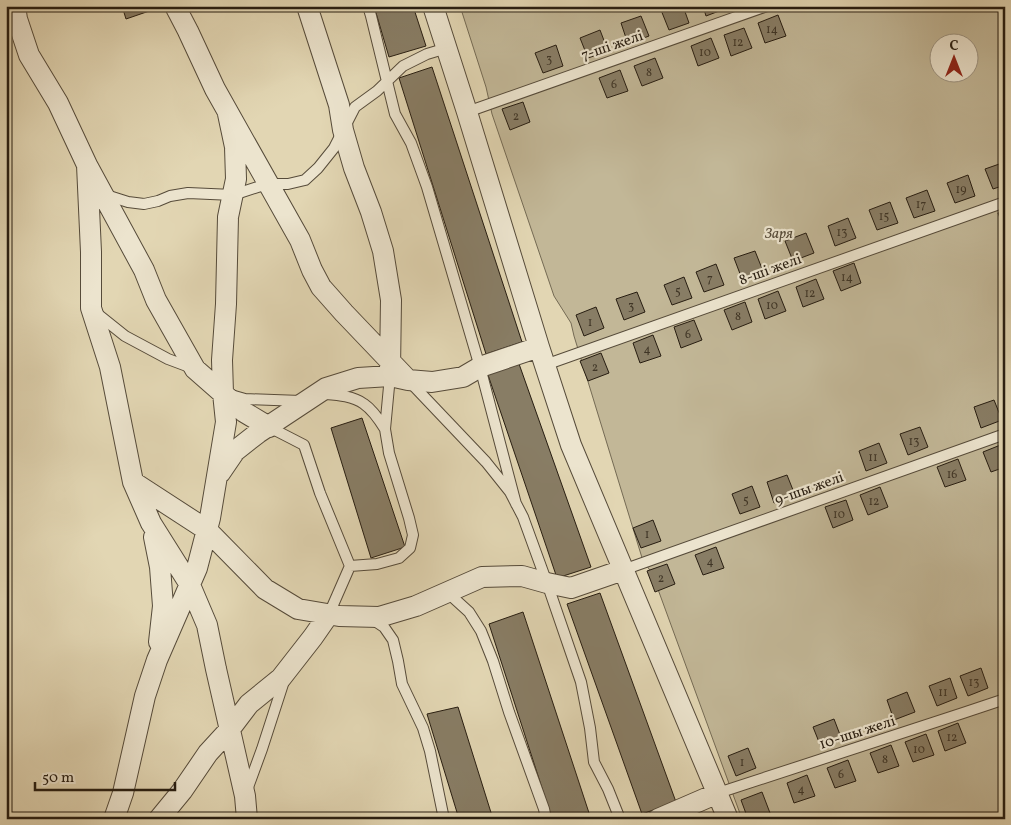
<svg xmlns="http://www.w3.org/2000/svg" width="1011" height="825" font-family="Vollkorn,serif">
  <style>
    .green { fill: #c2b797; stroke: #746a54; fill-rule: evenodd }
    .building { fill: #887d65; stroke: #271d11 }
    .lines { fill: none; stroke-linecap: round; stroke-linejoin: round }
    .service-casing { stroke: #564b3a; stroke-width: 12 }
    .minor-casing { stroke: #564b3a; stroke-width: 22 }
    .service { stroke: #ece4ce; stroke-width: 10 }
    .minor { stroke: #ece4ce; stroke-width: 20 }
    .labels { text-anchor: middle; stroke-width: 4.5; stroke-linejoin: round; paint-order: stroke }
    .number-label { font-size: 12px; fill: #3f3526 }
    .street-label { font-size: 15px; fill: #271d11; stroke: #ece4ce }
    .park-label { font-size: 15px; font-style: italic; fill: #564b39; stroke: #ece4ce }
  </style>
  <rect width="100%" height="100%" fill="#e2d6b3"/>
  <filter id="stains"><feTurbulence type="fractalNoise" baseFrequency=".004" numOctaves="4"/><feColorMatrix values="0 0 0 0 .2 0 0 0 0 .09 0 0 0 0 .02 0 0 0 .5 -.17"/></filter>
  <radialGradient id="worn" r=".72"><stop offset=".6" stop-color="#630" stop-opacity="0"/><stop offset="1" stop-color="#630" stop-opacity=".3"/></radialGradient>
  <path class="green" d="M460 6H1005V819H742L652 573 643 561 574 336 571 323 554 296 492 114 486 87ZM938 42H968V72H938Z"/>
  <path class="building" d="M122 6H157L158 8 126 19Z
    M374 6H413L426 46 389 57Z
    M671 6H683L689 23 669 30 661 10Z
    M703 6H726L727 8 706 16Z
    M778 15 786 36 765 43 758 23Z
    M641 16 649 36 628 44 621 23Z
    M744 28 752 48 731 56 724 35Z
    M600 30 608 51 588 58 580 38Z
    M711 38 719 58 698 66 691 46Z
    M556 45 563 66 543 73 535 53Z
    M655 58 663 78 642 86 634 66Z
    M432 67 522 342 486 354 399 78Z
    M620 70 628 91 607 98 599 78Z
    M523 102 530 122 510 130 502 109Z
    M1005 162V185L993 189 985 169Z
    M968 175 975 196 955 203 947 183Z
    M927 190 935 211 914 218 906 198Z
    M890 202 898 223 877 230 869 210Z
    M1005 211V231L998 213Z
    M848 218 856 238 835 246 828 226Z
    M806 233 814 253 793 261 785 241Z
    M755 251 763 271 742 279 734 258Z
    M854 263 861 283 841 291 833 271Z
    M716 264 724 285 704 292 696 272Z
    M684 277 692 298 672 305 664 285Z
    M816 279 824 299 803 307 796 287Z
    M778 291 786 311 765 319 758 299Z
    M637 292 645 312 624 320 616 299Z
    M745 302 752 322 732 330 724 310Z
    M596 307 604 328 584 336 576 315Z
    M694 320 702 340 681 348 674 327Z
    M653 335 661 356 640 363 633 343Z
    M601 353 609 373 588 381 580 361Z
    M518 361 591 567 557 578 487 372Z
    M994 400 1002 420 981 428 974 407Z
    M362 418 405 547 371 558 331 428Z
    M920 427 928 447 908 455 900 434Z
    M879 443 887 463 866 471 859 451Z
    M1003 444 1005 448V467L991 472 983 452Z
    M958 459 966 480 945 487 937 467Z
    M787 475 795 495 774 503 767 482Z
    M752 486 760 507 740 514 732 494Z
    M880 487 888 507 868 515 860 495Z
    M846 500 853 520 833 528 825 507Z
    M653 520 661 541 641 548 633 528Z
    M716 547 724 568 703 575 695 555Z
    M667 564 675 584 655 592 647 571Z
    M600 593 676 802 642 814 567 604Z
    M523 612 591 819H552L489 624Z
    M981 668 988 688 968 696 960 676Z
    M950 678 957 698 937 706 929 686Z
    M907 692 915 712 894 720 887 700Z
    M458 707 493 819H459L427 714Z
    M834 719 842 740 821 747 813 727Z
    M958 723 966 743 945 751 938 731Z
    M926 734 934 755 913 762 905 742Z
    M891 745 899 766 878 773 870 753Z
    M748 748 756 768 736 776 728 756Z
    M848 760 856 781 835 788 827 768Z
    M807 775 815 796 794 803 787 783Z
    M762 792 770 813 754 819H748L741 800Z"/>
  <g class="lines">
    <defs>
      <path id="service" d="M368 6 371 16 395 114 411 143 427 187 480 367 516 504
        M467 112 767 6
        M106 195 128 202 144 204 158 201 170 196 188 193 233 195 267 184H288L305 180 318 168 334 148 355 107 377 91 403 66 427 54 447 48
        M95 312 125 336 168 359 192 368
        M545 365 1005 202
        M409 381 486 462 510 492 523 517 547 583 581 682 590 728 594 762 608 789 620 819
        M325 394C338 395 353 396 364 404 373 410 380 421 385 429
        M231 395 245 399 301 401
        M269 427 304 445 320 493 350 566 329 614
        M350 566 377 564 399 558 410 548 413 535 409 518 389 453 385 429 390 376
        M623 570 1005 434
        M447 592 469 612 481 631 493 661 509 712 544 809 546 819
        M372 619 384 627 393 640 398 661 402 684 423 728 430 751 444 819
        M247 790 262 749 285 678
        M718 793 963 713 1005 699"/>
      <path id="minor" d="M15 6 17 19 29 55 58 103 87 165 144 270 156 300 195 369 244 412 269 427
        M175 6 188 31 215 89 300 240 312 270 321 287 344 313 408 380
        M307 6 339 105 343 130 354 168 371 212 383 251 391 300 390 369
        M433 6 467 112 539 347 571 445 728 819
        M87 165 91 252V308L110 367 133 482 151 523 190 585 207 625 216 669 245 796 247 819
        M220 473 235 451 258 433 326 388 358 378 390 376 408 380 432 382 463 377 480 367 539 347
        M133 482 207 530 265 589 298 609 339 616 379 617 416 606 482 577 522 576 547 583 571 588 623 570
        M154 537 160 567 163 606 159 642
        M114 819 123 793 145 696 157 660 197 568 210 518 226 422 223 393 222 360 226 304 228 217 236 179 235 147 228 114
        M159 819 182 791 208 753 230 729 249 704 281 678 313 637 329 614
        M658 819 718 793"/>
    </defs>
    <use href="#service" class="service-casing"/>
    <use href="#minor" class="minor-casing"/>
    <use href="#service" class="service"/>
    <use href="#minor" class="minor"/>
  </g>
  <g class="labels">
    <g class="number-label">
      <text x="772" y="33">14</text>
      <text x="738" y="46">12</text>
      <text x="705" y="56">10</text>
      <text x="549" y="63">3</text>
      <text x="649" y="76">8</text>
      <text x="614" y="88">6</text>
      <text x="516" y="120">2</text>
      <text x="961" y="193">19</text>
      <text x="921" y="208">17</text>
      <text x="884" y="220">15</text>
      <text x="842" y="236">13</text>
      <text x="847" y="281">14</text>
      <text x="710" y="282">7</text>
      <text x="678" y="295">5</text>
      <text x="810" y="297">12</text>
      <text x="772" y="309">10</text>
      <text x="631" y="310">3</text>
      <text x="738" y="320">8</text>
      <text x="590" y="326">1</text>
      <text x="688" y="338">6</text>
      <text x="647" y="353">4</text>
      <text x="595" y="371">2</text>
      <text x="914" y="445">13</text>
      <text x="873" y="461">11</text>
      <text x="952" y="478">16</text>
      <text x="746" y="504">5</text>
      <text x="874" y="505">12</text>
      <text x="839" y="518">10</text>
      <text x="647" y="538">1</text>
      <text x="710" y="565">4</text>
      <text x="661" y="582">2</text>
      <text x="974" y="686">13</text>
      <text x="943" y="696">11</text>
      <text x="952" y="741">12</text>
      <text x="919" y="753">10</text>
      <text x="885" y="763">8</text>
      <text x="742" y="766">1</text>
      <text x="841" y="778">6</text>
      <text x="801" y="793">4</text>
    </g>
    <g class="street-label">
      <text transform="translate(612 45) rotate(-19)" y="5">7-ші желі</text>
      <text transform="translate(770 269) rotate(-20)" y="5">8-ші желі</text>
      <text transform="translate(809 488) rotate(-20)" y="5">9-шы желі</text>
      <text transform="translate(857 732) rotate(-18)" y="5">10-шы желі</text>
    </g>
    <g class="park-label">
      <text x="779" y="238">Заря</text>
    </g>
  </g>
  <rect width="1011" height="825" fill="none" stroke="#e2d6b3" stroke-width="25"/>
  <rect x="8" y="8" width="996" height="810" fill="none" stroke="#271d11" stroke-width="2.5"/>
  <rect x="12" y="12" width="986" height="800" fill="none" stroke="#271d11"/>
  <g transform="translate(954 58)"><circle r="24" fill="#ece4ce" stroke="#9d9482"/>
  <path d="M0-4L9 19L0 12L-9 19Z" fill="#8f2418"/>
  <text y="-8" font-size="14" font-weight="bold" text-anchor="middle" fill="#271d11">С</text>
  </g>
  <path d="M35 782v8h140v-8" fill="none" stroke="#271d11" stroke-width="2.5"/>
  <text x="42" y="782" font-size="15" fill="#271d11" stroke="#ece4ce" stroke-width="4" paint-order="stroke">50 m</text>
  <rect width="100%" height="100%" filter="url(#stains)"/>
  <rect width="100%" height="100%" fill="url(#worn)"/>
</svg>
